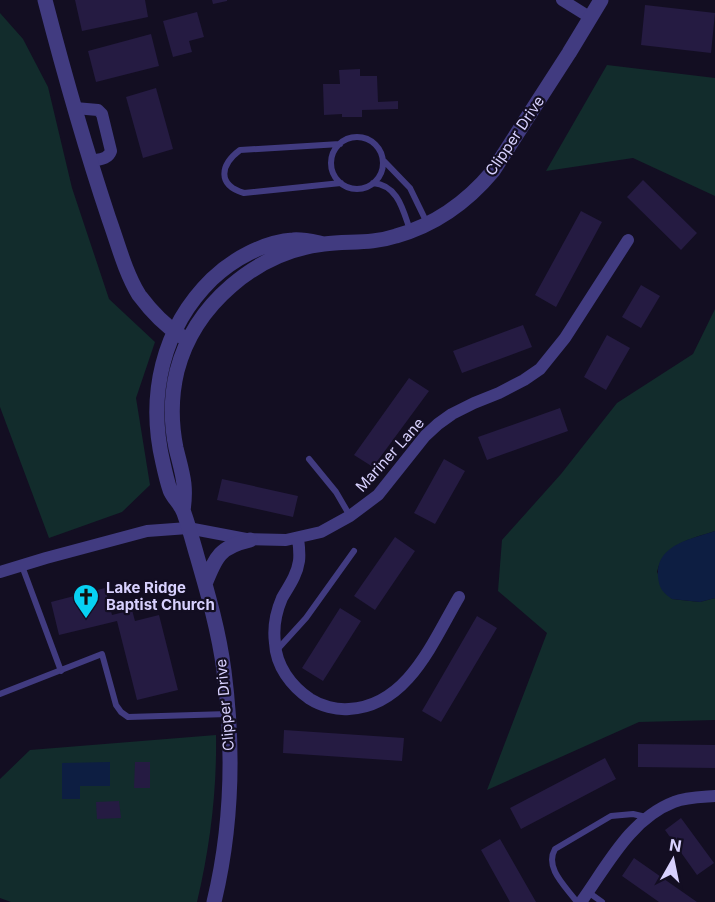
<svg xmlns="http://www.w3.org/2000/svg" width="715" height="902" font-family="Inter,sans-serif">
  <style>
    .green { fill: #122c2c }
    .water { fill: #0d1e42 }
    .building { fill: #251b42 }
    .lines { fill: none; stroke-linecap: round; stroke-linejoin: round }
    .service { stroke: #413b80; stroke-width: 6 }
    .minor { stroke: #413b80; stroke-width: 12 }
    .tertiary { stroke: #413b80; stroke-width: 15 }
    .labels { text-anchor: middle; stroke-width: 4.5; stroke-linejoin: round; paint-order: stroke }
    .street-label { font-size: 15px; fill: #d8d1fe; stroke: #130e22 }
    .poi-label { font-size: 15px; font-weight: bold; fill: #d8d1fe; stroke: #130e22; text-anchor: start }
  </style>
  <rect width="100%" height="100%" fill="#130e22"/>
  <path class="green" d="M0 13 23 39 48 87 72 188 109 299 155 342 136 398 150 485 122 512 49 538 0 407Z
    M607 65 715 78V196L633 158 546 171Z
    M715 309V531C691 539 663 544 657 572L672 599 700 602 715 598V720L639 722 487 790 547 633 498 591 502 540 561 474 617 403 693 354Z
    M216 735C217 791 210 847 197 902H11L0 898V779L30 750Z"/>
  <path class="water" d="M715 531V598L700 602 672 599C663 593 659 588 658 577 655 544 692 539 715 531Z
    M110 762V786H80V799H62V763Z"/>
  <path class="building" d="M75 0H145L148 17 82 31Z
    M212 0H227V1L213 4Z
    M645 5 715 13 711 53 641 45Z
    M197 12 204 37 189 41 192 52 173 57 163 21Z
    M151 34 159 66 96 82 88 51Z
    M360 69V76H377L378 102 398 101V109L362 110V117H342V114L324 115 323 84H340L339 70Z
    M156 88 173 149 143 158 126 97Z
    M643 180 697 233 681 250 627 197Z
    M581 211 602 222 556 307 535 295Z
    M641 285 660 296 641 328 622 317Z
    M523 325 532 347 462 373 453 351Z
    M607 335 630 348 606 390 584 377Z
    M409 378 429 391 373 467 354 455Z
    M560 408 568 431 487 460 478 437Z
    M444 459 465 471 435 524 414 513Z
    M222 479 298 496 293 517 217 500Z
    M395 537 415 551 375 610 354 596Z
    M105 588 112 615 132 610 135 621 159 615 178 690 137 700 117 621 59 635 51 602Z
    M340 608 361 621 323 681 302 668Z
    M477 616 497 628 441 722 422 711Z
    M284 730 404 738 402 761 283 753Z
    M638 744 715 745V768L638 767Z
    M605 758 616 779 521 829 510 808Z
    M135 762H150V788H134Z
    M119 801 121 818 97 819 96 802Z
    M681 818 714 863 697 875 665 830Z
    M500 839 536 902H510L481 850Z
    M634 858 697 902H659L622 876Z"/>
  <g class="lines">
    <path class="service" d="M331 163a26 26 0 1 1 52 0a26 26 0 1 1-52 0Z
      M340 144 240 150C220 165 217 185 244 193L341 183
      M384 161 410 188 427 223
      M373 183C398 185 403 210 410 230
      M309 459 336 492 350 516
      M22 566 61 671
      M276 651 306 618 354 551
      M0 694 102 654 116 705 121 712 128 717 228 714
      M588 892 602 902
      M577 902C566 887 544 868 555 849L611 816 633 814 646 817"/>
    <path class="minor" d="M562 0 591 18
      M75 108 98 110 102 114 111 151C108 160 98 159 90 161
      M298 538C299 546 300 553 299 561 297 575 289 586 282 598 276 612 273 628 275 643 276 666 291 686 310 699 321 706 336 710 349 709 408 706 433 641 459 597
      M0 572 46 558 147 531 188 528 246 539 286 540 321 532 350 516 378 495 425 436 438 424 452 414 474 403 499 393 524 380 540 369 565 338 628 240
      M581 902C607 866 630 819 674 802 686 797 702 797 715 796"/>
    <path class="tertiary" d="M45 0C64 73 85 147 109 219 118 244 125 272 139 295 151 311 164 325 181 336
      M183 511C187 484 182 473 176 448 171 423 171 396 177 371 194 305 256 252 324 244 349 241 372 244 396 236 435 225 468 201 493 171L569 53 601 0
      M205 584C216 556 220 547 250 540
      M214 902C232 827 234 748 224 671 219 632 208 594 197 556 193 542 189 527 184 513 181 504 173 498 170 490 167 481 165 472 163 463 147 396 162 328 212 279 233 259 264 242 293 240 303 239 314 242 324 244"/>
  </g>
  <defs>
    <symbol id="church-pin" viewBox="-11 -11 22 30"><path d="M0 17L-7.5 6A9.5 9.5 0 1 1 7.5 6Z" fill="#07d1f3" stroke="#130e22"/><path d="M-1.2-6h2.4v3.5h3.3v2.4h-3.3V6h-2.4V-.1h-3.3v-2.4h3.3Z" fill="#111"/></symbol>
  </defs>
  <g fill-rule="evenodd">
    <use href="#church-pin" x="71" y="582" width="30" height="40"/>
  </g>
  <g class="labels">
    <g class="street-label">
      <text transform="translate(515 136) rotate(-56)" y="5">Clipper Drive</text>
      <text transform="translate(390 455) rotate(-48)" y="5">Mariner Lane</text>
      <text transform="translate(225 705) rotate(-95)" y="5">Clipper Drive</text>
    </g>
    <g class="poi-label">
      <text x="106" y="593">Lake Ridge<tspan x="106" dy="17">Baptist Church</tspan></text>
    </g>
  </g>
  <g transform="translate(673 860) rotate(9)" stroke="#130e22" stroke-width="4.5" paint-order="stroke">
  <path d="M0-4.5L10 22L0 15L-10 22Z" fill="#d8d1fe"/>
  <text y="-9" font-size="16" font-weight="bold" text-anchor="middle" fill="#d8d1fe">N</text>
  </g>
</svg>
